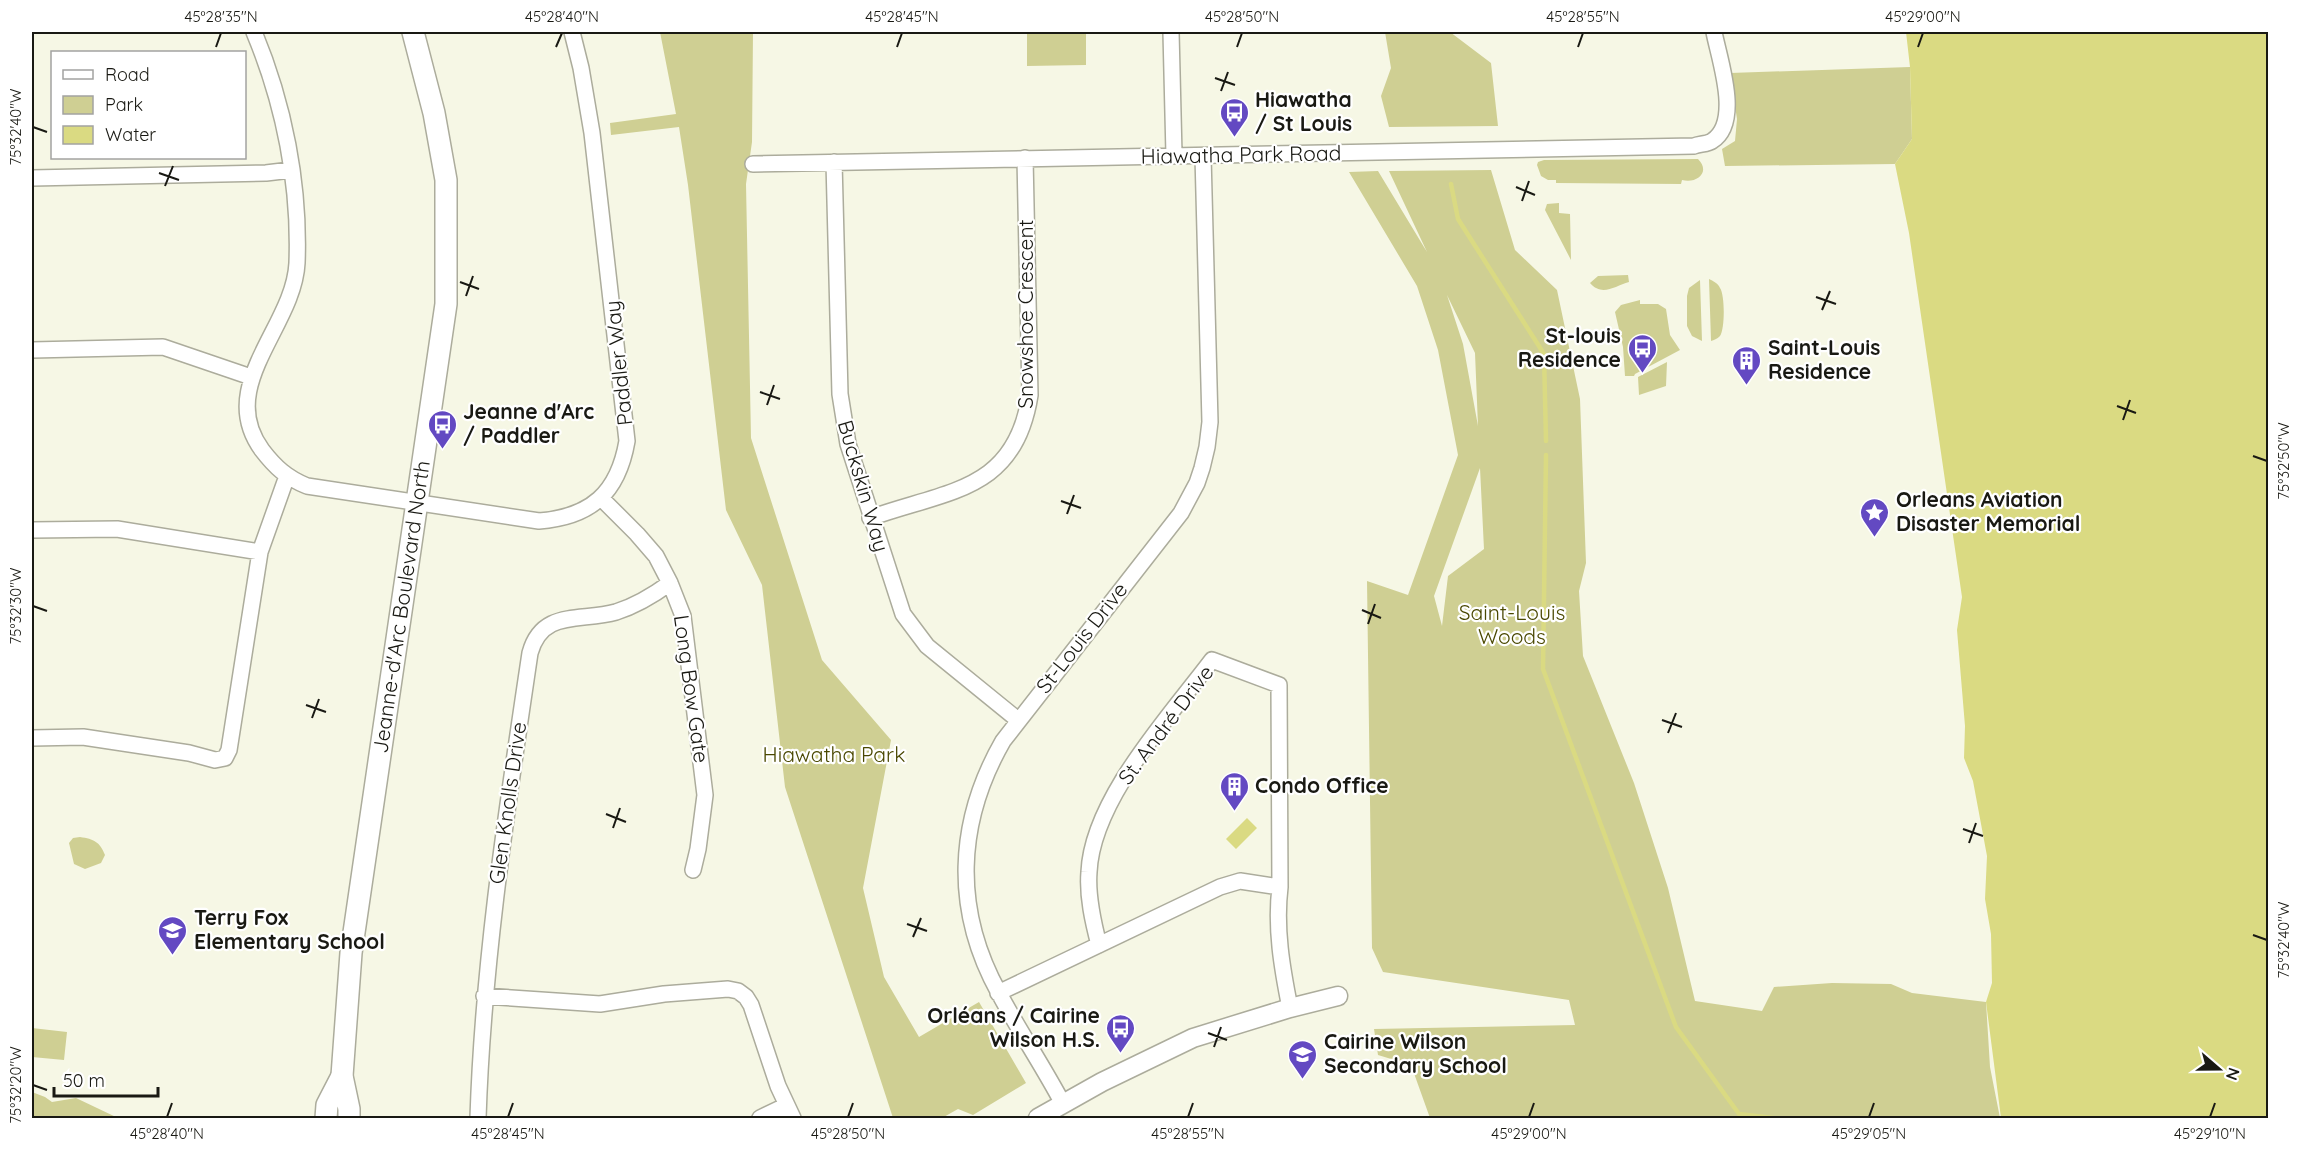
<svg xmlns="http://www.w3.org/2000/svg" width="2300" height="1150" font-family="Quicksand,sans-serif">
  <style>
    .green { fill: #cfcf93; fill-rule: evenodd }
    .water { fill: #dada82 }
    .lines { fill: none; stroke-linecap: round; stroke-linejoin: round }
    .stream { stroke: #dada82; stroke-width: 4.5 }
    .minor-casing { stroke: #acac9c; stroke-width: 18 }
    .tertiary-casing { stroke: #acac9c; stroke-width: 21 }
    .secondary-casing { stroke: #acac9c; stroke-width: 24 }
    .minor { stroke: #fff; stroke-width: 15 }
    .tertiary { stroke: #fff; stroke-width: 18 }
    .secondary { stroke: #fff; stroke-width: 21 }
    .ticks { fill: none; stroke: #191913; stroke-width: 2 }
    .labels { text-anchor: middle; stroke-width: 4.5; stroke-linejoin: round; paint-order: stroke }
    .poi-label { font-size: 21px; font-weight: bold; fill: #191913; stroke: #fff; text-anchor: start }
    .street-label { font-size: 21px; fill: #191913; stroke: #fff }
    .park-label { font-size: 21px; fill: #4a4801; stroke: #fff }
    .neatline { fill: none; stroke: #191913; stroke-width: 2 }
    .ticks-label { font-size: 15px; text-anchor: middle; fill: #191913 }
  </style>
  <rect width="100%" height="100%" fill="#f6f7e5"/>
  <path class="green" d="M660 32H753L752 142 746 184 751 438 822 660 891 740 863 888 884 977 919 1037 979 1002 1026 1083 973 1115 958 1109 942 1118H893L785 787 762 585 726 510 688 185 679 127 611 135 610 123 676 114Z
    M1027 32H1086V65L1027 66Z
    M1385 32H1450L1491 63 1498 126 1389 127 1381 96 1391 68Z
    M1910 67 1912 139 1895 164 1725 166 1722 149 1735 141 1737 119 1730 73Z
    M1698 159C1711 172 1697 184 1682 180L1681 184 1556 183V180H1548L1541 176 1537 165 1538 162 1544 160Z
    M1491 170 1515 250 1557 290 1580 399 1586 563 1579 591 1583 656 1634 783 1668 888 1695 1001 1762 1011 1774 987 1832 983 1891 984 1912 993 1986 1002 1990 1067 2000 1118H1430L1411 1065 1378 1055 1374 1029 1575 1025 1569 1000 1383 972 1372 948 1367 581 1408 595 1458 455 1438 350 1417 286 1349 172 1378 171 1427 252 1389 171ZM1447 295 1475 353 1478 426 1463 344ZM1480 468 1484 549 1448 576 1442 626 1434 596Z
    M1559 203V213L1570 214 1571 260 1545 210 1547 204Z
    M1628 275 1629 282C1615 286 1602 297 1590 283L1598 276Z
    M1709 279C1713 281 1718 283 1720 288 1725 295 1725 329 1720 336 1717 339 1714 340 1711 341Z
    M1700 280 1702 341 1692 336 1687 326V296L1689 288Z
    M1640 300V304H1658L1666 309 1670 335 1680 350 1635 374 1634 376H1625L1623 347 1615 312 1621 305Z
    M1667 362 1666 386 1639 395 1638 377Z
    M80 837C94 839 100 842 105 855L101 863 85 869 74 864 69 843 73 838Z
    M32 1028 67 1032 64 1060 32 1057Z
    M32 1092 45 1097 52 1102 76 1098 118 1118H32Z"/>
  <path class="water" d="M1906 32H2268V1118H2001L1986 1002 1992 983 1991 934 1985 899 1987 856 1973 781 1964 758 1965 726 1957 630 1962 597 1909 233 1895 164 1912 139 1910 67Z
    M1247 818 1257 828 1236 849 1226 839Z"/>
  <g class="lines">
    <path class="stream" d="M1451 184 1458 219 1544 354 1546 441
      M1546 455 1543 669 1676 1027 1739 1114 1773 1118"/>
    <defs>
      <path id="minor" d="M254 32C284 104 300 184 297 263 294 327 215 386 262 450 275 467 287 478 307 486L539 521C591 517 618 493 627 441L592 133 581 68 572 32
        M1171 32 1174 155
        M834 162 840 394 848 444 903 614 927 646 1018 720
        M753 164 1694 146C1699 144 1708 144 1712 141 1742 122 1719 59 1714 32
        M32 178 266 173 291 170
        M32 350 163 347 251 377
        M601 498 637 534 656 556 670 583 683 616 705 795 698 849 693 870
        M870 518C948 490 1015 492 1030 395L1025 158
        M32 530 117 529 260 552
        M32 738 83 737 189 753 215 760 225 758 229 750 260 552 287 476
        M1099 945C1093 922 1087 896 1089 872 1092 800 1169 717 1212 660L1279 685 1280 887C1275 928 1282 968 1290 1008
        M998 993 1220 887 1240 881 1280 887
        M484 996 600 1004 664 994 728 989 738 991 746 997 751 1005 778 1086 793 1118
        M1063 1104C1043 1066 1019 1031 999 993 953 910 956 823 1003 741L1181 513 1197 483 1202 468 1207 447 1210 422 1203 156
        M478 1118C483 962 507 808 530 653 542 609 580 622 616 612 635 606 655 594 670 583
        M760 1118 785 1106"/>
      <path id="tertiary" d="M1038 1118 1102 1082 1193 1038 1290 1008 1338 996"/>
      <g id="secondary">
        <path d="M326 1118 327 1105 342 1076"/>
        <path id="s1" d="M349 1118V1109L342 1076 351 953 446 304V180L434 113 413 32"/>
      </g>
    </defs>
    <use href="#minor" class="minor-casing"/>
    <use href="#tertiary" class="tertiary-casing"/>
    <use href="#secondary" class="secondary-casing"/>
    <use href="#minor" class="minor"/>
    <use href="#tertiary" class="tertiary"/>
    <use href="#secondary" class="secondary"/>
  </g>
  <path class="ticks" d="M216 47 221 33M556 47 562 33M897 47 902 33M1237 47 1242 33M1578 47 1583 33M1918 47 1923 33M1215 78 1235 85M1221 91 1228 72M33 127 47 132M159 173 179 180M165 186 173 166M1516 187 1535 195M1522 201 1529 181M460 282 479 289M466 296 473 276M1816 297 1836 304M1822 310 1830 291M760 392 780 399M767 405 774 385M2117 406 2136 413M2123 420 2130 400M2253 456 2267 461M1061 501 1081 508M1067 514 1074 495M33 606 47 611M1362 610 1381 618M1368 624 1375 604M306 705 326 712M312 718 319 699M1662 720 1682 727M1668 733 1676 713M606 814 626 822M613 828 620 808M1963 829 1983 836M1969 843 1976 823M907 924 927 931M2253 935 2267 940M913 937 921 918M1208 1033 1227 1040M1214 1047 1221 1027M33 1085 47 1090M167 1117 172 1103M508 1117 513 1103M848 1117 853 1103M1188 1117 1193 1103M1529 1117 1534 1103M1869 1117 1874 1103M2210 1117 2215 1103"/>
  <defs>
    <symbol id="bus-pin" viewBox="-11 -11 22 30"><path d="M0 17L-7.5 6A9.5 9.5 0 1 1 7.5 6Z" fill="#6349c2" stroke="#fff"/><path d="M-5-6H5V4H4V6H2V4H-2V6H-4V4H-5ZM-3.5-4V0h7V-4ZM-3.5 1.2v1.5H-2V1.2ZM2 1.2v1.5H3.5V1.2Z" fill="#fff"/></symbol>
    <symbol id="building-pin" viewBox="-11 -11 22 30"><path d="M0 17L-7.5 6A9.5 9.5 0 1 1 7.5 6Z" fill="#6349c2" stroke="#fff"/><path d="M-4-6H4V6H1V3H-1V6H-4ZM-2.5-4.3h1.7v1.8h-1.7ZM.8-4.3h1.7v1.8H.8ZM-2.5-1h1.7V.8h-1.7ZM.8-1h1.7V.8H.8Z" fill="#fff"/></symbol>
    <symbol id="sight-pin" viewBox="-11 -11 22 30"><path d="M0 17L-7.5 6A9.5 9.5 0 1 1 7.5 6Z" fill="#6349c2" stroke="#fff"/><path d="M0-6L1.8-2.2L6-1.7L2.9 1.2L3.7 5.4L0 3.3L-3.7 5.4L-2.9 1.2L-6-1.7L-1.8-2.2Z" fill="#fff"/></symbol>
    <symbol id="school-pin" viewBox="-11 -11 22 30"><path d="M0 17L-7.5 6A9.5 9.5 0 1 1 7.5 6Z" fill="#6349c2" stroke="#fff"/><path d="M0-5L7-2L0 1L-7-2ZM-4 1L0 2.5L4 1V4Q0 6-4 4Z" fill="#fff"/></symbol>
  </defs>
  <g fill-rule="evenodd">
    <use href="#bus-pin" x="1218" y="96" width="33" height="45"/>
    <use href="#bus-pin" x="1626" y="332" width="33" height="45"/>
    <use href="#building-pin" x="1730" y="344" width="33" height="45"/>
    <use href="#bus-pin" x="426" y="408" width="33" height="45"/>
    <use href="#sight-pin" x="1858" y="496" width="33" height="45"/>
    <use href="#building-pin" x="1218" y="770" width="33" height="45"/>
    <use href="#school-pin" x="156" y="914" width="33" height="45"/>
    <use href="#bus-pin" x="1104" y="1012" width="33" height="45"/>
    <use href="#school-pin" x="1286" y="1038" width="33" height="45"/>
  </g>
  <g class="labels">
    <g class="poi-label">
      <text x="1255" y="107">Hiawatha<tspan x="1255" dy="24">/ St Louis</tspan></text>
      <text x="1621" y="343" text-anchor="end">St-louis<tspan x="1621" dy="24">Residence</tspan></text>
      <text x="1768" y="355">Saint-Louis<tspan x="1768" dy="24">Residence</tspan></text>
      <text x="463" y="419">Jeanne d'Arc<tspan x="463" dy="24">/ Paddler</tspan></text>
      <text x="1896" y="507">Orleans Aviation<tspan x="1896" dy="24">Disaster Memorial</tspan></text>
      <text x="1255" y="793">Condo Office</text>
      <text x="194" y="925">Terry Fox<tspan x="194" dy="24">Elementary School</tspan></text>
      <text x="1100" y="1023" text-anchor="end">Orléans / Cairine<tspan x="1100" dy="24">Wilson H.S.</tspan></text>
      <text x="1324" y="1049">Cairine Wilson<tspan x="1324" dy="24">Secondary School</tspan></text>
    </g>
    <g class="street-label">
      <text transform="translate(1241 155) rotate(-1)" y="7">Hiawatha Park Road</text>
      <text transform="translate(1026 314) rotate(-90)" y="7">Snowshoe Crescent</text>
      <text transform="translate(619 363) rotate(-96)" y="7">Paddler Way</text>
      <text transform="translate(863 486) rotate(74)" y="7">Buckskin Way</text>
      <text dy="7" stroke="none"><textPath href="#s1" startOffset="516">Jeanne-d'Arc Boulevard North</textPath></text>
      <text transform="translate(1082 638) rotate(-52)" y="7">St-Louis Drive</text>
      <text transform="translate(691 689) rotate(82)" y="7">Long Bow Gate</text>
      <text transform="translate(1166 725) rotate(-53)" y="7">St. André Drive</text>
      <text transform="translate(508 803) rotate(-82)" y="7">Glen Knolls Drive</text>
    </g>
    <g class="park-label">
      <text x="1512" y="620">Saint-Louis<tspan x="1512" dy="24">Woods</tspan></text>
      <text x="834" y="762">Hiawatha Park</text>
    </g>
  </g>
  <rect width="2300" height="1150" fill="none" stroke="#ffffff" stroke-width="66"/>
  <rect x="51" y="51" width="195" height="108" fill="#ffffff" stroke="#a3a3a1" stroke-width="1.5"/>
  <rect x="63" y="70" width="30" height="9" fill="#ffffff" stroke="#a3a3a1" stroke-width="1.5"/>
  <text x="105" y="81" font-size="18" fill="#191913">Road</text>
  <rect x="63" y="96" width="30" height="18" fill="#cfcf93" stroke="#a3a3a1" stroke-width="1.5"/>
  <text x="105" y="111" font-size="18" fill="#191913">Park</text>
  <rect x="63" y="126" width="30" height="18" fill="#dada82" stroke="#a3a3a1" stroke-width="1.5"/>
  <text x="105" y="141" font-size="18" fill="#191913">Water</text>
  <g transform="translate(2219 1069) rotate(110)" stroke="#ffffff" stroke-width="4.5" paint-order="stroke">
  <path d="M0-4.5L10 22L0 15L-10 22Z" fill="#191913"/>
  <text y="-9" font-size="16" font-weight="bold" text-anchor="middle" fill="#191913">N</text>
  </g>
  <path d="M54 1087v9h104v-9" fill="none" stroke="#191913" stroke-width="3"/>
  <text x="63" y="1087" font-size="18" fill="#191913" stroke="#ffffff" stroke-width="4.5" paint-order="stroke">50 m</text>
  <rect x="33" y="33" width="2234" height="1084" class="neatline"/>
  <g class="ticks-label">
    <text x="221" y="22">45°28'35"N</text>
    <text x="562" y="22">45°28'40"N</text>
    <text x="902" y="22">45°28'45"N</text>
    <text x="1242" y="22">45°28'50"N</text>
    <text x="1583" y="22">45°28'55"N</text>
    <text x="1923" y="22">45°29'00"N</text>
    <text transform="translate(16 127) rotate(-90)" y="5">75°32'40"W</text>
    <text transform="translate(2284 461) rotate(-90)" y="5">75°32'50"W</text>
    <text transform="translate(16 606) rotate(-90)" y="5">75°32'30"W</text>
    <text transform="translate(2284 940) rotate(-90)" y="5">75°32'40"W</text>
    <text transform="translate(16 1085) rotate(-90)" y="5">75°32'20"W</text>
    <text x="167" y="1139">45°28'40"N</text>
    <text x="508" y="1139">45°28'45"N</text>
    <text x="848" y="1139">45°28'50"N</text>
    <text x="1188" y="1139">45°28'55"N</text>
    <text x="1529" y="1139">45°29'00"N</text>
    <text x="1869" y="1139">45°29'05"N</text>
    <text x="2210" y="1139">45°29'10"N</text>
  </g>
</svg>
